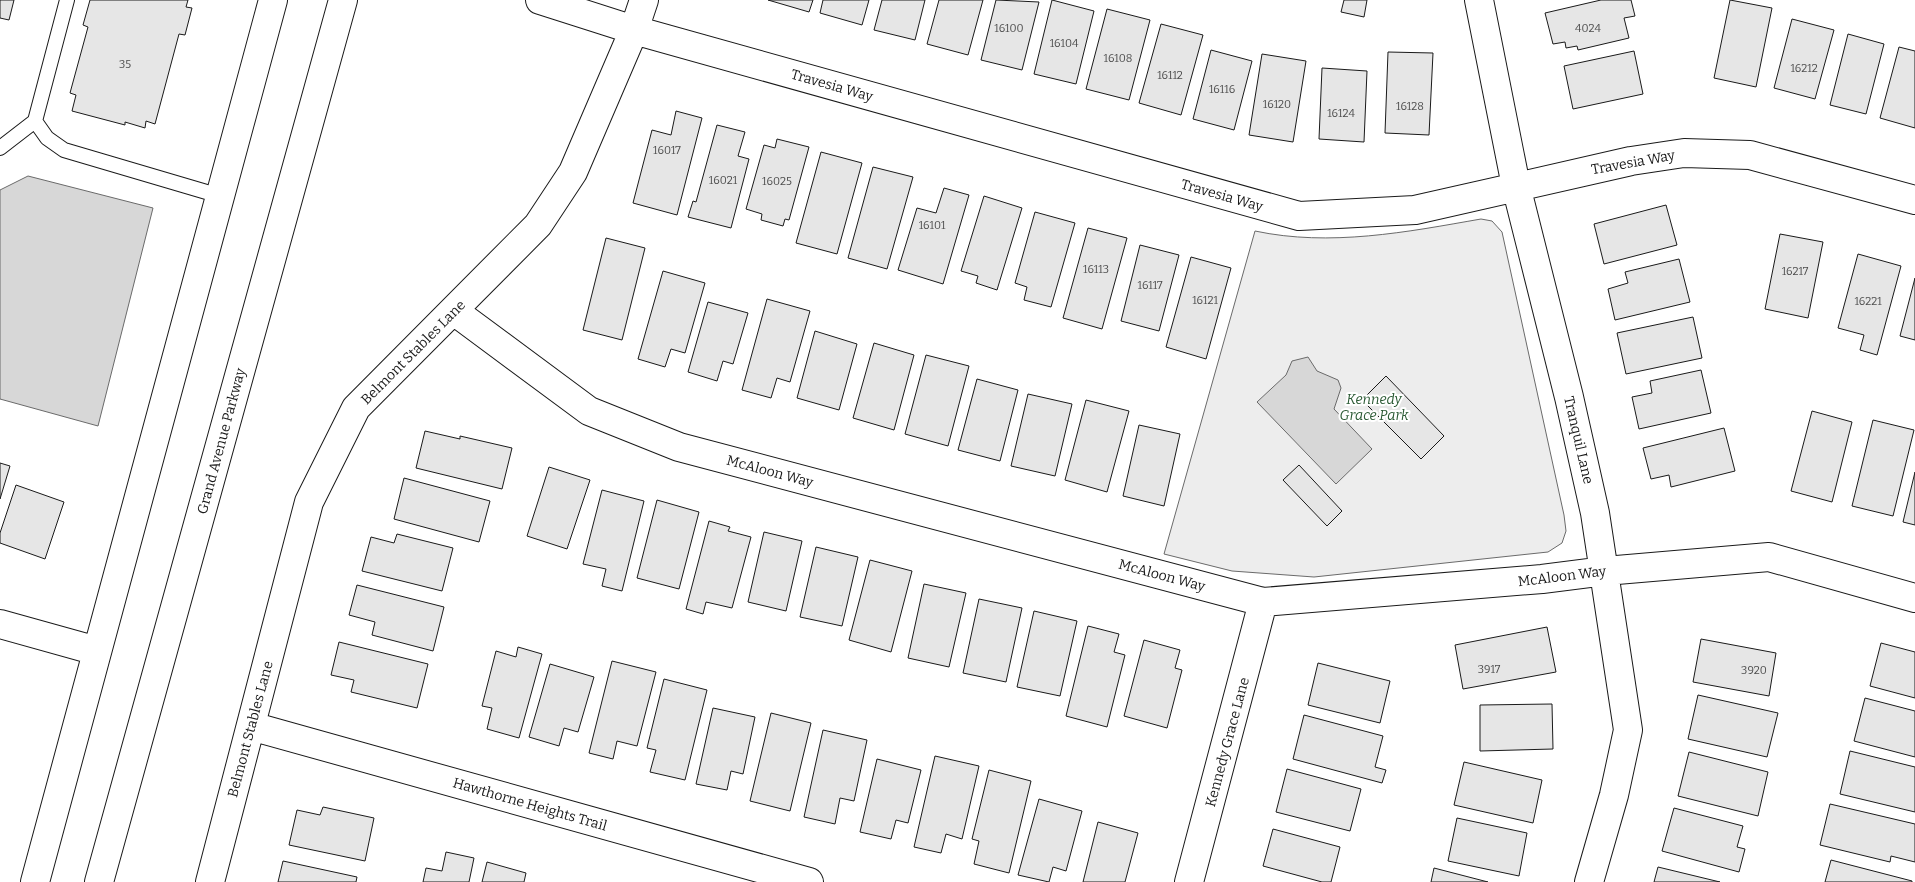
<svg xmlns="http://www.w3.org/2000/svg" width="1915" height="882" font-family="Bitter,serif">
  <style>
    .green { fill: #ededed; stroke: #6a6a6a }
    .water { fill: #d7d7d7; stroke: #6a6a6a }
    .building { fill: #e6e6e6; stroke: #1a1a1a }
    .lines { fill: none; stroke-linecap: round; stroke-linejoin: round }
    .lane-casing { stroke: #1a1a1a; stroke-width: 16 }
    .street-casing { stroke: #1a1a1a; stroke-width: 30 }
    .secondary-casing { stroke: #1a1a1a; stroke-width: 30 }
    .lane { stroke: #fff; stroke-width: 14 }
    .street { stroke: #fff; stroke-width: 28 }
    .secondary { stroke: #fff; stroke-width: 28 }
    .labels { text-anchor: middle; stroke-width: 4; stroke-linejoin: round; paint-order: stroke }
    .number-label { font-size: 11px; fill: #4d4d4d }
    .street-label { font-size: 14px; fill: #1a1a1a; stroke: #fff }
    .park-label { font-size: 14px; font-style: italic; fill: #2b5a34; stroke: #fff }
  </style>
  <rect width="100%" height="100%" fill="#fff"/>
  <path class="green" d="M1481 219 1492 221 1502 232 1564 515 1566 531 1562 543 1548 552 1314 577 1232 571 1164 554 1255 231C1330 247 1407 232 1481 219Z"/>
  <path class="water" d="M28 176 153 208 98 426 0 399V190Z
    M1308 357 1317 371 1338 380 1341 388 1334 409 1372 449 1336 484 1257 402 1286 375 1292 361Z"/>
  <path class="building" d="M0 0H14L9 20 0 18Z
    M90 0H188L186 7 192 8 185 35 179 34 155 124 146 121 145 128 125 122V125L72 111 76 95 70 93 88 27 83 25Z
    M768 0H813L809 12Z
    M823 0H869L862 25 820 13Z
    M882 0H925L915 40 874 30Z
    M939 0H983L968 55 927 44Z
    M996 0 1039 2 1022 70 981 60Z
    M1052 0 1094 11 1076 84 1034 74Z
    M1344 0H1367L1364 17 1341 12Z
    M1601 0H1631L1635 16 1624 18 1629 38 1578 50 1577 46 1566 48 1565 42 1553 44 1545 13Z
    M1730 0 1772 8 1756 87 1714 78Z
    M1107 9 1150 20 1129 100 1086 89Z
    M1792 19 1834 30 1815 99 1774 88Z
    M1161 24 1203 35 1181 115 1139 103Z
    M1848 34 1884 44 1866 114 1830 105Z
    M1899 47 1915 51V128L1880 118Z
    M1211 50 1252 61 1234 130 1193 119Z
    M1634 51 1643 94 1573 109 1564 66Z
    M1388 52 1433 53 1429 135 1385 133Z
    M1262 54 1306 61 1293 142 1249 135Z
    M1322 68 1367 71 1364 142 1319 139Z
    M676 111 702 118 677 215 633 203 652 130 671 135Z
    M717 125 745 132 738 156 749 159 731 228 688 217 693 201 696 202Z
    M777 139 809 147 789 220 785 219 783 226 761 220 762 214 746 209 764 145 775 148Z
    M821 152 862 163 837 254 796 243Z
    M873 167 913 177 887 269 848 258Z
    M944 188 969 195 943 284 898 270 917 208 936 213Z
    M984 196 1022 208 997 290 976 283 978 276 961 271Z
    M1666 205 1677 245 1604 264 1594 224Z
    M1035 212 1075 223 1051 307 1024 300 1027 287 1015 283Z
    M1088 228 1127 238 1102 329 1063 318Z
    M1780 234 1823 242 1808 318 1765 309Z
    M606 238 645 248 622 340 583 330Z
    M1140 245 1179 255 1159 331 1121 321Z
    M1858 254 1901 266 1877 355 1860 350 1864 335 1838 328Z
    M1191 257 1231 268 1206 359 1166 347Z
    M1679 259 1690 302 1615 320 1608 289 1628 283 1625 272Z
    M663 271 705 283 685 353 671 349 665 367 638 359Z
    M1915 278V340L1900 336Z
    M767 299 810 311 790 382 777 378 771 398 742 390Z
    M708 302 748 313 733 364 723 361 717 381 688 372Z
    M1693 317 1702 358 1626 374 1617 333Z
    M815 331 857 344 839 410 797 398Z
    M874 343 914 355 894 430 853 418Z
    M926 355 969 366 948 446 905 434Z
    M1701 370 1711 413 1639 429 1632 397 1652 393 1650 381Z
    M1386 376 1444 436 1421 459 1362 400Z
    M977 379 1018 390 1000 461 958 450Z
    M1028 394 1072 404 1055 476 1011 466Z
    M1086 400 1129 411 1107 492 1065 480Z
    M1812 411 1852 422 1832 502 1791 491Z
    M1873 420 1914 430 1893 516 1852 506Z
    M1139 425 1180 434 1164 506 1123 496Z
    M1724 428 1735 471 1671 487 1669 475 1651 479 1643 448Z
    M425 431 460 439V436L512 448 502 489 416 468Z
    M0 463 10 466 0 499Z
    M1299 465 1342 511 1327 526 1283 480Z
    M549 467 590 480 567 549 527 536Z
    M1915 472V525L1903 522Z
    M404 478 490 501 479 542 394 519Z
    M16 485 64 502 45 559 0 543V533Z
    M602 490 644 501 622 591 602 586 606 569 583 564Z
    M657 500 699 512 679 589 637 578Z
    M709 521 730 527 728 531 751 537 732 608 706 602 703 614 686 609Z
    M764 532 802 541 786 611 748 602Z
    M397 534 453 548 442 591 362 571 371 537 394 543Z
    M816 547 858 557 842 626 800 617Z
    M870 560 912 571 891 652 849 640Z
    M924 584 966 593 949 667 908 658Z
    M357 585 444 607 433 651 372 635 375 622 349 615Z
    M979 599 1022 608 1006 682 963 673Z
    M1034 611 1077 621 1060 696 1017 687Z
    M1088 626 1119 634 1114 652 1125 655 1107 727 1066 716Z
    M1547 627 1556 672 1463 689 1455 645Z
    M1701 639 1776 653 1769 696 1693 682Z
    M1144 640 1180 650 1175 668 1182 670 1167 728 1124 716Z
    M339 642 428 664 417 708 351 692 354 680 331 675Z
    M1881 643 1915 652V698L1870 686Z
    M518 647 542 654 519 738 487 729 492 708 482 706 496 651 516 657Z
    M612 661 656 672 637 746 617 741 613 759 589 753Z
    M1318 663 1390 681 1380 723 1308 705Z
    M550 664 594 677 578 732 564 728 559 746 529 737Z
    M664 679 707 690 685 780 650 772 656 750 647 748Z
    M1698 695 1778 713 1767 757 1688 739Z
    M1865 698 1915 711V757L1854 741Z
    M1552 704 1553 749 1480 751V705Z
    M713 708 755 717 743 774 731 771 727 790 696 784Z
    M771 713 811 723 790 811 750 801Z
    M1304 715 1383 736 1375 767 1386 770 1382 783 1293 759Z
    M823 730 867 740 854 801 840 798 835 824 804 817Z
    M1850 751 1915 767V812L1840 794Z
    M1689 752 1768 772 1758 816 1678 796Z
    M935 756 979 766 962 839 946 834 941 853 914 847Z
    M877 759 921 770 908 823 896 820 891 839 860 832Z
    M1464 762 1542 780 1533 823 1454 805Z
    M1287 769 1361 789 1350 831 1276 812Z
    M989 770 1031 781 1009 873 974 864 979 841 972 839Z
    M1039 799 1082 811 1066 871 1053 867 1049 882 1018 875Z
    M1830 804 1915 824V862L1891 856 1890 862 1820 845Z
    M323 807 374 818 365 861 289 845 297 810 320 815Z
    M1674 808 1743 826 1737 847 1745 849 1739 872 1662 851Z
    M1457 818 1527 833 1519 876 1448 861Z
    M1098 822 1138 833 1125 882H1083Z
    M1273 829 1340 847 1331 882H1322L1263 866Z
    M446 852 474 858 469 882H423L426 868 442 871Z
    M1831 860 1912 881V882H1825Z
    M283 861 357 877 356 882H278Z
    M487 862 526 873 524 882H482Z
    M1658 867 1720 882H1654Z
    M1434 868 1488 882H1431Z"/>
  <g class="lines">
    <defs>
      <path id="lane" d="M35 121 47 138 64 150 220 196
        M0 148 35 121 67 0"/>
      <path id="street" d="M540 0 634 30 1299 216 1415 210 1631 161 1684 153 1750 155 1915 200
        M1479 0 1516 186 1569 397 1595 513 1628 730 1614 795 1589 882
        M454 311 589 411 679 447 1263 602 1542 579 1605 571 1769 557 1915 598
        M251 726 809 882
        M210 882 309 502 356 408 538 225 573 172 634 30 644 0
        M1189 882 1263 602"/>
      <path id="secondary" d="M0 624 97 651
        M35 882 273 0
        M99 882 343 0"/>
    </defs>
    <use href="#lane" class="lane-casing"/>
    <use href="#street" class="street-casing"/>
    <use href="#secondary" class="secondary-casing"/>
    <use href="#lane" class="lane"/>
    <use href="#street" class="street"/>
    <use href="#secondary" class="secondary"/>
  </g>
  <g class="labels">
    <g class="number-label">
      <text x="1009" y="32">16100</text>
      <text x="1588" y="32">4024</text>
      <text x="1064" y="47">16104</text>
      <text x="1118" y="62">16108</text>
      <text x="125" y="68">35</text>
      <text x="1804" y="72">16212</text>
      <text x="1170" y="79">16112</text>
      <text x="1222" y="93">16116</text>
      <text x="1277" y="108">16120</text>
      <text x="1410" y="110">16128</text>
      <text x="1341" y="117">16124</text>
      <text x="667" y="154">16017</text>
      <text x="723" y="184">16021</text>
      <text x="777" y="185">16025</text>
      <text x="932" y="229">16101</text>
      <text x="1096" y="273">16113</text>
      <text x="1795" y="275">16217</text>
      <text x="1150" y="289">16117</text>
      <text x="1205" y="304">16121</text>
      <text x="1868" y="305">16221</text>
      <text x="1489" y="673">3917</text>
      <text x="1754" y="674">3920</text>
    </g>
    <g class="street-label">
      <text transform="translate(832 85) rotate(16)" y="5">Travesia Way</text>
      <text transform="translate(1633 162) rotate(-10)" y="5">Travesia Way</text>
      <text transform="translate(1222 195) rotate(16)" y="5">Travesia Way</text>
      <text transform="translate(413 352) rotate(-45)" y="5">Belmont Stables Lane</text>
      <text transform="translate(1579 440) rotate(77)" y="5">Tranquil Lane</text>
      <text transform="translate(221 441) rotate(-75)" y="5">Grand Avenue Parkway</text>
      <text transform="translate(770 471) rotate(15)" y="5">McAloon Way</text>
      <text transform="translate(1162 575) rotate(15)" y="5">McAloon Way</text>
      <text transform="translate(1562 576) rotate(-7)" y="5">McAloon Way</text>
      <text transform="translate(250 729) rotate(-75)" y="5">Belmont Stables Lane</text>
      <text transform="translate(1227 742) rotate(-75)" y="5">Kennedy Grace Lane</text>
      <text transform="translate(530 804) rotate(16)" y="5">Hawthorne Heights Trail</text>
    </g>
    <g class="park-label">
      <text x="1374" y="404">Kennedy<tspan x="1374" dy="16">Grace Park</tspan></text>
    </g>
  </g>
</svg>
